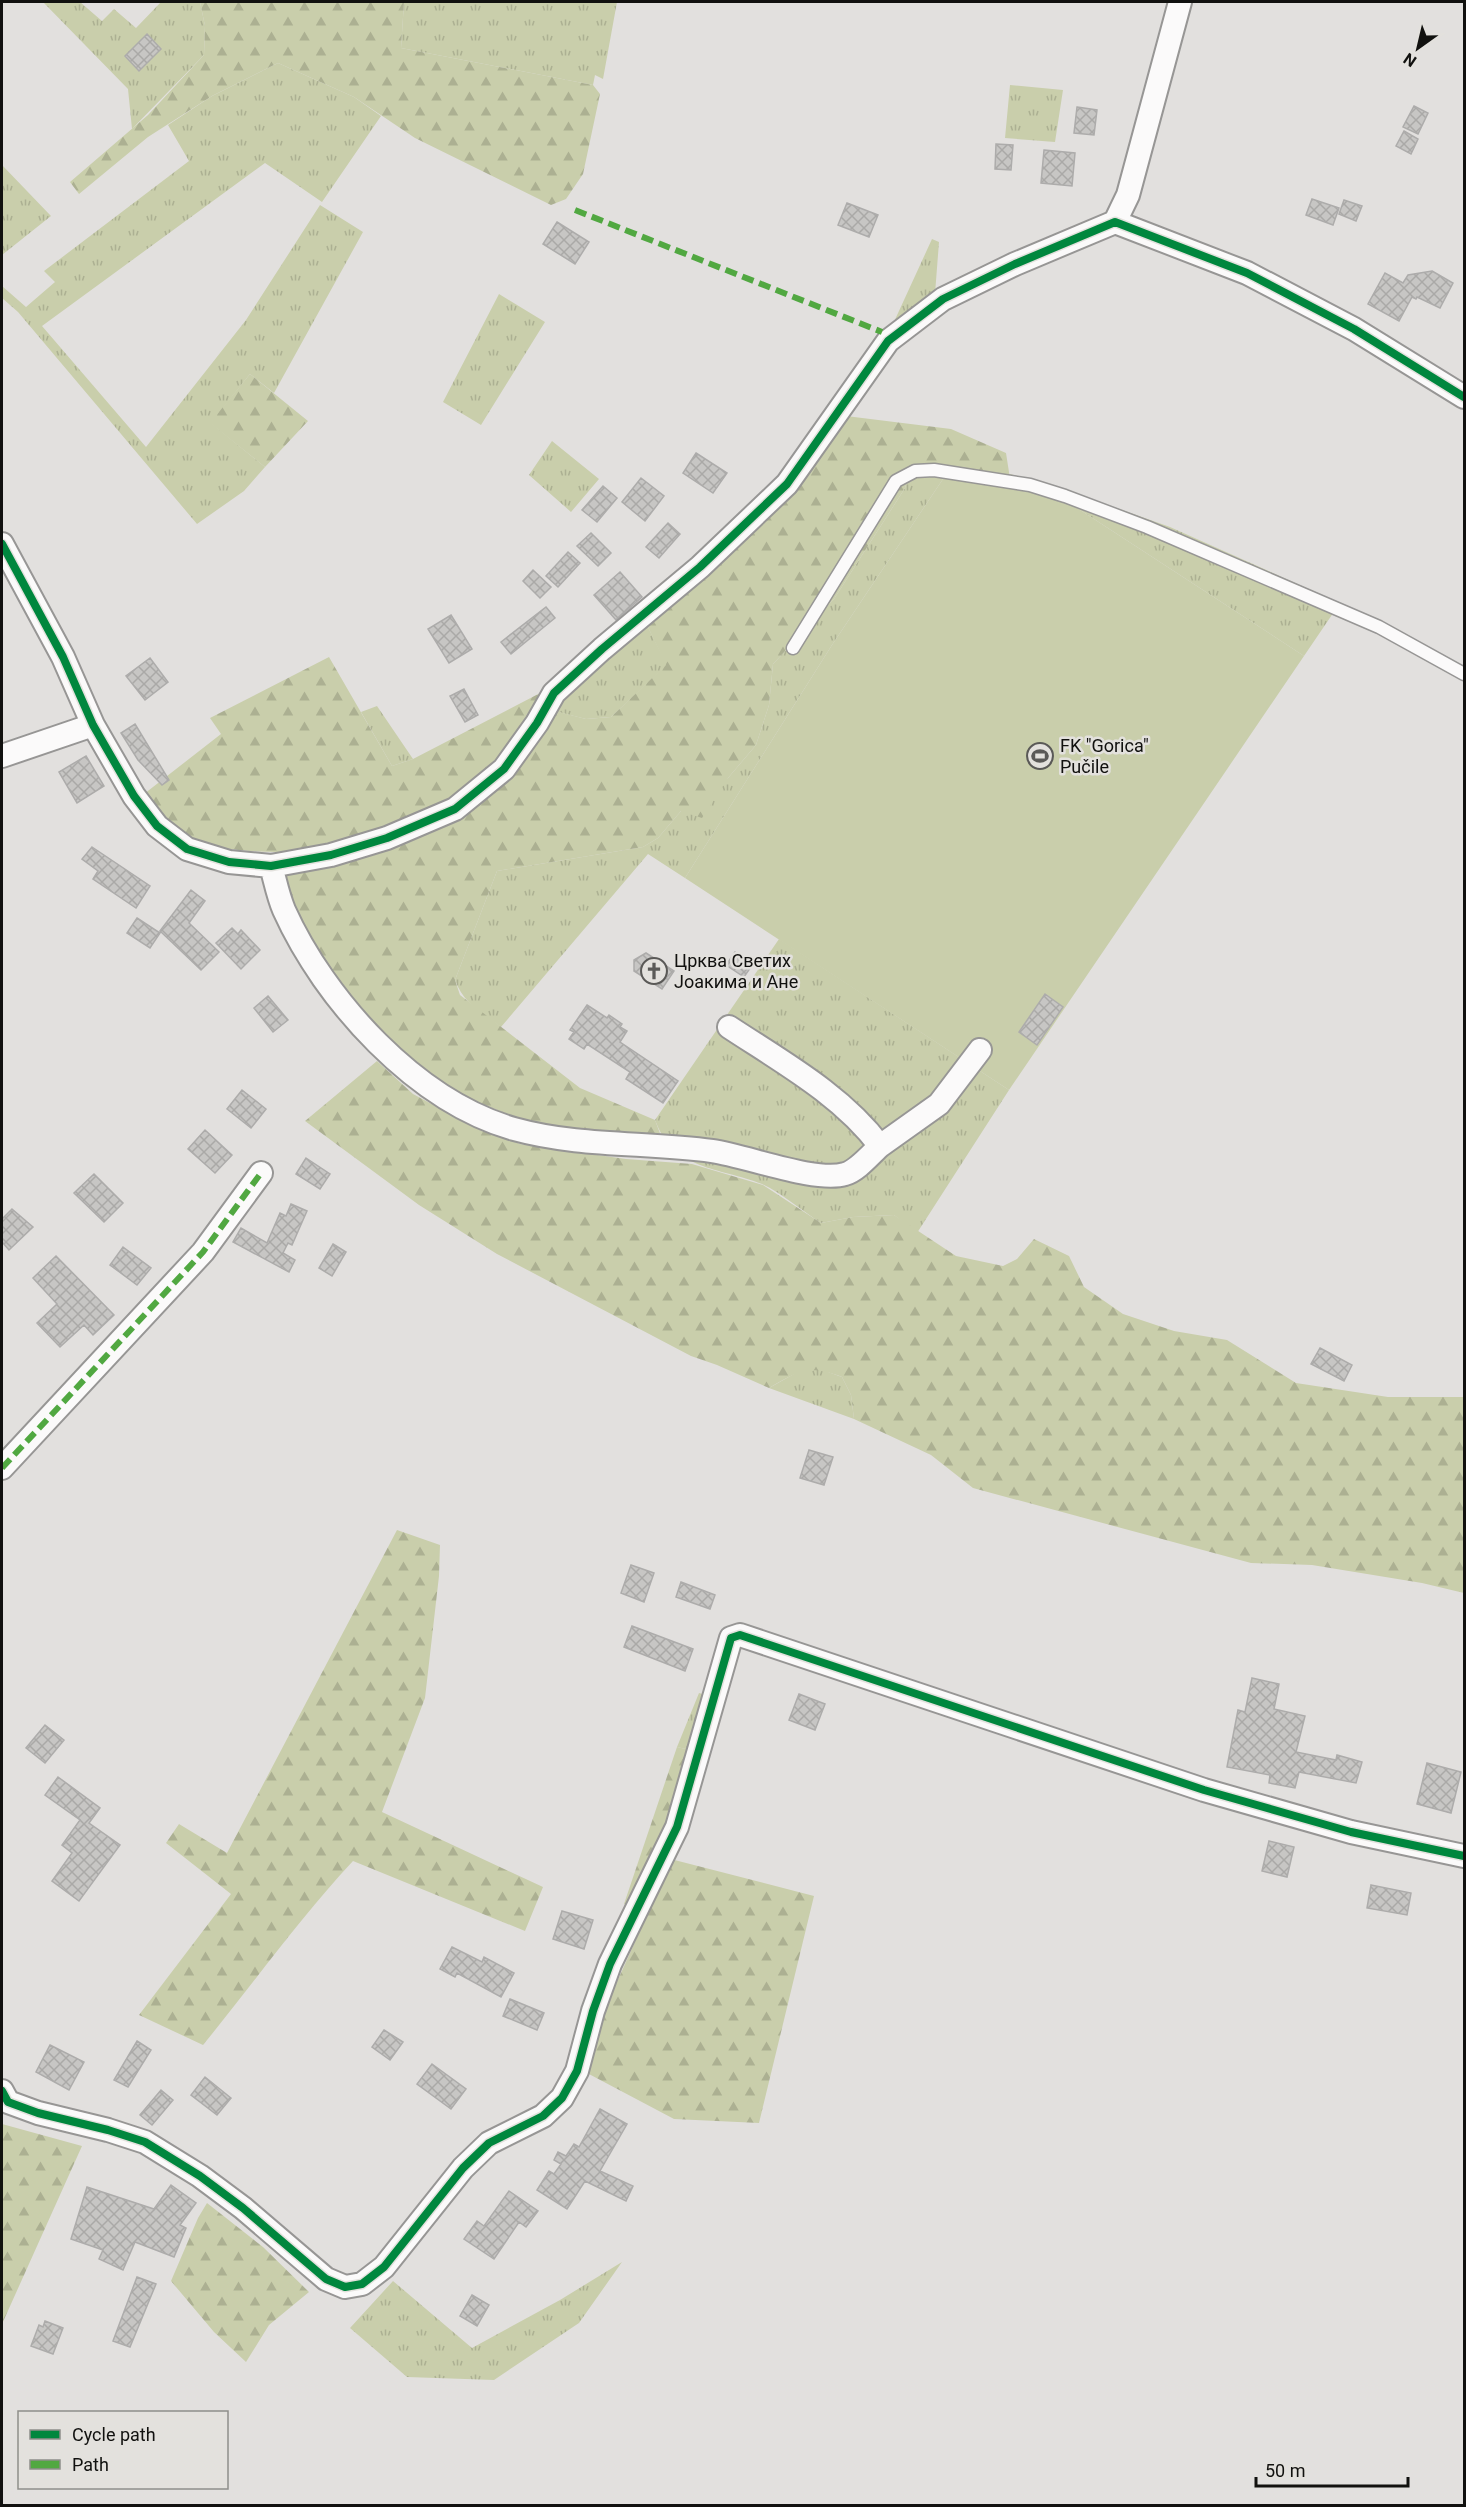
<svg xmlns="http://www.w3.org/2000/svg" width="1466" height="2507" font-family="Roboto,sans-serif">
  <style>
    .grass { fill: url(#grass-tufts) }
    .forest { fill: url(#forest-firs) }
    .pitch { fill: #c9ceab; fill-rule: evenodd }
    .building { fill: url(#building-cross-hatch); stroke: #adacab; stroke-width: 1.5 }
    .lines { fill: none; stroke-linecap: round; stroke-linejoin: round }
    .service-casing { stroke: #979695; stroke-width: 15 }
    .minor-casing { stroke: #979695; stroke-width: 26 }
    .service { stroke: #fbfafa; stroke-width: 12 }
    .minor { stroke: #fbfafa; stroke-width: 22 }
    .quiet { stroke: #51a841; stroke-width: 6; stroke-dasharray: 12 6; stroke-linecap: butt }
    .cycleway-casing { stroke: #e3e1dd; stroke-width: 11 }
    .cycleway { stroke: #00873e; stroke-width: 8 }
    .labels { text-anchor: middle; stroke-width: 5; stroke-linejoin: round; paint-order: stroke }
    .poi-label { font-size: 18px; fill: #11110f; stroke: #e3e1dd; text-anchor: start }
  </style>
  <defs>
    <pattern id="grass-tufts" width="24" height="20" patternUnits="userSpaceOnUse" patternTransform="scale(1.5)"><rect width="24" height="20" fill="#c9ceab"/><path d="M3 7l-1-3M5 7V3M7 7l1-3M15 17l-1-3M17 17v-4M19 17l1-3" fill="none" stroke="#acb092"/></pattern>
    <pattern id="forest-firs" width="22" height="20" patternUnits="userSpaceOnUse" patternTransform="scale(1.5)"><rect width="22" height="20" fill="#c9ceab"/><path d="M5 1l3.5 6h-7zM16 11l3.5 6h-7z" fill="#acb092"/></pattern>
    <pattern id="building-cross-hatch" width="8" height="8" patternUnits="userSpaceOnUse" patternTransform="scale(1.5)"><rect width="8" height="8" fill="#c7c6c4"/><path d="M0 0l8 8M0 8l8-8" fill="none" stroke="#aaa9a7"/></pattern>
  </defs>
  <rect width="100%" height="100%" fill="#e2e0de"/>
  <path class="grass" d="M43 2H80L102 21 114 9 136 28 161 2H200L205 26 204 55 132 129 128 89Z
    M404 2H617L603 79 595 75 593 85 401 48Z
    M278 63 354 97 381 116 322 202 265 163 42 326 146 447 246 320 320 205 363 232 274 393 250 374 211 423 265 467 244 491 197 524 18 312 2 298V286L26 307 55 282 44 271 189 161 168 125 212 96Z
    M1010 85 1063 90 1055 142 1005 138Z
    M2 165 51 216 2 255Z
    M932 239 939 242 935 294 893 324Z
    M499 294 545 322 481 425 443 402Z
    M552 441 599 479 571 512 529 475Z
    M912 464 951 467 832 645 685 878 648 854 501 1027C482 1013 463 1003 455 980L497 871 643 847 658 838 681 811 728 778 756 745 769 705 773 664 834 599 905 488Z
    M1010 474 1066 490 1170 527 1340 603 1304 656 1071 504 1011 485Z
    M647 625 667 665 611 717 586 719 558 712 554 705 563 695Z
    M377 706 413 759 392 766 361 712Z
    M779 939 1009 1090 917 1233 894 1215 853 1217 821 1223C802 1211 782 1193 762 1184 719 1167 674 1171 655 1120Z
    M820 1369 842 1377 851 1395 854 1419 769 1388 801 1370Z
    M699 1693 706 1695 690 1750 677 1747Z
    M622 2262 579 2323 494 2380 407 2377 350 2328 393 2281 472 2348 560 2300Z"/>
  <path class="forest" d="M200 2H404L401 48 593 85 600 94 583 174 566 199 551 205 415 138 354 97 278 63 212 96 148 137 79 194 70 182 148 115 204 55 205 26Z
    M250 374 308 421 265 467 210 423Z
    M846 416 951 429 1006 453 1011 485 951 467 912 464 905 488 834 599 773 664 769 705 756 745 728 778 702 818 681 811 658 838 643 847 497 871 455 980 460 995 580 1088 655 1120 661 1136 593 1135 523 1120 457 1094 399 1051 361 1011 332 974 304 927 284 885 278 852C239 851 199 850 168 823 159 815 152 803 144 794L221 734 210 718 329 657 392 766 413 759 544 691 559 712 586 719 611 717 666 665 647 625Z
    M377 1061 413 1094 456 1117 520 1144 626 1159 692 1164 763 1185 821 1223 853 1217 894 1215 956 1256 1003 1266 1017 1259 1034 1239 1069 1256 1084 1287 1123 1314 1174 1331 1227 1340 1296 1383 1388 1397H1464V1593L1422 1583 1312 1565 1251 1563 973 1488 931 1455 854 1419 851 1395 842 1377C808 1364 799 1371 769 1388L717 1365 691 1356 497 1254 419 1205 305 1121Z
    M397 1530 440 1545 439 1576 425 1698 382 1812 543 1887 525 1931 353 1861C299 1919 253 1984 203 2045L139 2015 231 1894 166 1843 179 1824 227 1853Z
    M677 1747 690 1750 670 1819 655 1855 814 1896 759 2123 674 2119 587 2073 607 2004 648 1913 624 1904Z
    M2 2124 82 2146 2 2324Z
    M207 2203 263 2247 309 2292 269 2325 246 2362 214 2332 171 2281 198 2218Z"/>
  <path class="pitch" d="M951 467 1071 504 1304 656 1009 1090 685 878 832 645ZM1045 995 1037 1045 1019 1032Z"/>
  <path class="building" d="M147 34 161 49 139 71 125 56Z
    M1414 106 1428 113 1418 134 1403 127Z
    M1077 107 1097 110 1094 135 1074 133Z
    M1404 131 1418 139 1411 154 1396 146Z
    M996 144 1013 145 1011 170 995 169Z
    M1044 150 1075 153 1072 186 1041 183Z
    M1312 199 1339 208 1333 225 1306 215Z
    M1344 200 1362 206 1356 221 1339 214Z
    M847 203 878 215 869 237 838 225Z
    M557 222 589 242 575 264 543 244Z
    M1432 271 1453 283 1440 308 1417 297 1416 299 1412 297 1399 321 1368 304 1385 273 1403 283 1408 275Z
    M696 453 727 473 713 493 683 473Z
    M641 478 664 496 645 521 622 502Z
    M603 486 617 498 597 522 582 510Z
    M668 523 680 534 659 558 646 547Z
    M591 533 611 553 598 566 577 546Z
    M568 552 580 563 558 587 546 576Z
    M533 570 551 587 540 598 523 581Z
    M620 572 642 597 616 620 594 595Z
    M546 607 555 618 511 654 501 642Z
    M451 615 472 649 449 663 428 629Z
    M150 658 168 682 145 700 126 676Z
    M464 689 478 715 465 722 450 696Z
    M135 724 169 780 162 785 138 760 121 733Z
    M86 756 104 786 77 803 59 772Z
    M92 847 150 886 136 908 93 879 98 871 82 859Z
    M191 890 205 901 189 923 219 952 201 970 160 931Z
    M137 918 160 933 150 948 127 933Z
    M232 928 238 934 241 930 260 950 241 969 216 943Z
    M735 952 753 964 744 977 726 965Z
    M646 953 674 971 662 989 634 971V960Z
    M1045 994 1063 1007 1037 1045 1019 1032Z
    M268 996 288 1020 273 1032 254 1008Z
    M587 1005 607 1018 609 1015 622 1024 620 1027 627 1031 620 1042 678 1081 663 1103 626 1079 630 1072 587 1044 584 1049 569 1039 574 1032 570 1030Z
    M242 1090 266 1109 251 1128 227 1109Z
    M205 1130 232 1155 215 1173 188 1149Z
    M306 1158 330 1174 320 1189 296 1174Z
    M94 1174 123 1203 104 1222 74 1193Z
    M291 1204 307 1211 292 1245 288 1243 283 1253 295 1260 289 1272 233 1242 241 1228 267 1243 280 1213 286 1216Z
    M12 1209 33 1227 9 1250 2 1242V1219Z
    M333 1244 346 1252 332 1276 319 1268Z
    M123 1247 151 1268 137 1285 110 1265Z
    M56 1256 114 1315 93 1335 84 1325 60 1347 37 1323 57 1304 33 1278Z
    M1320 1348 1352 1365 1344 1381 1311 1364Z
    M809 1450 833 1457 824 1485 800 1478Z
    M631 1565 654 1573 644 1602 621 1593Z
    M681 1582 715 1595 710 1609 676 1597Z
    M632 1626 693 1649 685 1671 624 1647Z
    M1252 1678 1279 1684 1274 1709 1305 1716 1296 1752 1336 1760 1337 1755 1362 1762 1356 1783 1299 1772 1295 1788 1269 1783 1270 1775 1227 1767 1238 1710 1245 1712Z
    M799 1694 825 1704 815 1730 789 1720Z
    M45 1725 64 1740 45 1763 26 1748Z
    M1427 1763 1461 1772 1451 1813 1417 1804Z
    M58 1777 100 1808 89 1823 120 1845 79 1901 52 1881 72 1853 62 1845 80 1820 45 1795Z
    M1269 1841 1294 1847 1287 1877 1262 1871Z
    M1371 1885 1411 1893 1407 1915 1367 1908Z
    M562 1911 593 1920 584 1949 553 1939Z
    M452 1947 482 1962 484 1957 514 1973 501 1997 457 1973 455 1977 440 1969Z
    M510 1999 544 2013 537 2030 503 2016Z
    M384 2030 403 2042 390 2060 372 2047Z
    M137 2041 151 2050 128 2087 114 2080Z
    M50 2045 84 2062 69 2090 36 2072Z
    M432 2064 466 2089 451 2109 417 2084Z
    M205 2077 231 2098 217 2115 191 2095Z
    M161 2090 173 2100 152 2125 140 2115Z
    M600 2109 627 2124 600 2171 633 2186 626 2201 585 2181 567 2209 537 2190 549 2171 554 2174 561 2164 554 2160 558 2152 566 2156 574 2144 579 2147Z
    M171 2185 196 2203 180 2225 186 2228 174 2257 135 2242 123 2270 99 2259 103 2250 71 2239 87 2187 154 2209Z
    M509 2191 538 2211 526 2227 519 2222 494 2259 464 2239 477 2221 484 2226Z
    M137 2277 156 2284 130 2347 113 2341Z
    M472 2295 489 2305 477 2326 460 2316Z
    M45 2321 63 2328 53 2354 31 2346 39 2325 43 2327Z"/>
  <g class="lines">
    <defs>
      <path id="service" d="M793 648 896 481 915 471 934 470 1030 485 1065 496 1147 527 1379 627 1464 674"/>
      <path id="minor" d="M1115 222 1128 195 1180 2
        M2 544 63 657 93 725 134 796 157 826 187 849 229 862 271 866 331 855 387 838 455 809 504 769 537 723 554 693 602 649 700 567 787 484 888 341 943 299 1015 264 1115 222 1247 273 1354 329 1464 397
        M2 756 93 725
        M271 866C275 880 278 896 284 910 325 1001 416 1101 514 1129 579 1147 646 1142 712 1151 747 1156 816 1183 845 1174 857 1171 871 1154 880 1146 842 1095 782 1062 729 1027
        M880 1146 939 1104 980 1050
        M2 1468 203 1252 261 1173
        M2 2091 8 2102 38 2113 108 2130 145 2142 200 2176 243 2208 326 2279 345 2287 362 2284 384 2267 463 2168 489 2143 543 2116 562 2098 577 2071 593 2011 610 1964 677 1827 731 1638 740 1635 1204 1790 1351 1832 1464 1856"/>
    </defs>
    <use href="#service" class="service-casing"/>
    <use href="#minor" class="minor-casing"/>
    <use href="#service" class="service"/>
    <use href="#minor" class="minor"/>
    <path class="quiet" d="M575 210 882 332
      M2 1468 203 1252 261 1173"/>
    <defs>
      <path id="cycleway" d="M2 544 63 657 93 725 134 796 157 826 187 849 229 862 271 866 331 855 387 838 455 809 504 769 537 723 554 693 602 649 700 567 787 484 888 341 943 299 1015 264 1115 222 1247 273 1354 329 1464 397
        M2 2091 8 2102 38 2113 108 2130 145 2142 200 2176 243 2208 326 2279 345 2287 362 2284 384 2267 463 2168 489 2143 543 2116 562 2098 577 2071 593 2011 610 1964 677 1827 731 1638 740 1635 1204 1790 1351 1832 1464 1856"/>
    </defs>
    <use href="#cycleway" class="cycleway-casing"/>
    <use href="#cycleway" class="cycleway"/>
  </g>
  <defs>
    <symbol id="stadium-ring" viewBox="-11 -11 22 22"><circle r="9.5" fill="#e3e1dd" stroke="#5a5957" stroke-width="1.5"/><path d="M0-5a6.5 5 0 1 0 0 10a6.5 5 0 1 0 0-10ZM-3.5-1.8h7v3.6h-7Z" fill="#5a5957"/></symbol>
    <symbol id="church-ring" viewBox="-11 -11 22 22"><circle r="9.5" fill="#e3e1dd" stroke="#5a5957" stroke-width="1.5"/><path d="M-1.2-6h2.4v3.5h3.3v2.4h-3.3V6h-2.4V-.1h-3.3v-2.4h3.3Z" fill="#5a5957"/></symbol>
  </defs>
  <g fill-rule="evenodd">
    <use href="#stadium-ring" x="1025" y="741" width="30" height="30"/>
    <use href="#church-ring" x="639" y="956" width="30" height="30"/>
  </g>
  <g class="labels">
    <g class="poi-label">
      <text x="1060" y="752">FK "Gorica"<tspan x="1060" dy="21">Pučile</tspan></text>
      <text x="674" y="967">Црква Светих<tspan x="674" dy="21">Јоакима и Ане</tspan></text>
    </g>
  </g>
  <rect width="1466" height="2507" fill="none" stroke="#11110f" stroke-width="6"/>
  <rect x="18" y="2411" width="210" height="78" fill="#e3e1dd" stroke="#8f8e8b" stroke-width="1.5"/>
  <rect x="30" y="2430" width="30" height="9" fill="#00873e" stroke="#8f8e8b" stroke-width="1.5"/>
  <text x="72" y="2441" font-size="18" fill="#11110f">Cycle path</text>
  <rect x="30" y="2460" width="30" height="9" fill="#51a841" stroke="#8f8e8b" stroke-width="1.5"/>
  <text x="72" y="2471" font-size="18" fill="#11110f">Path</text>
  <g transform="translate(1418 48) rotate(214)" stroke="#e3e1dd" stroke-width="4.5" paint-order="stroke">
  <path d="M0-4.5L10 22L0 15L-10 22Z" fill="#11110f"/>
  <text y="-9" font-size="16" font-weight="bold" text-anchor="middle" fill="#11110f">N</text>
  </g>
  <path d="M1256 2477v9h152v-9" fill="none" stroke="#11110f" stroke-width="3"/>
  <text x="1265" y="2477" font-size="18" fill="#11110f" stroke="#e3e1dd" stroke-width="4.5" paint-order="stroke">50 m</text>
</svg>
